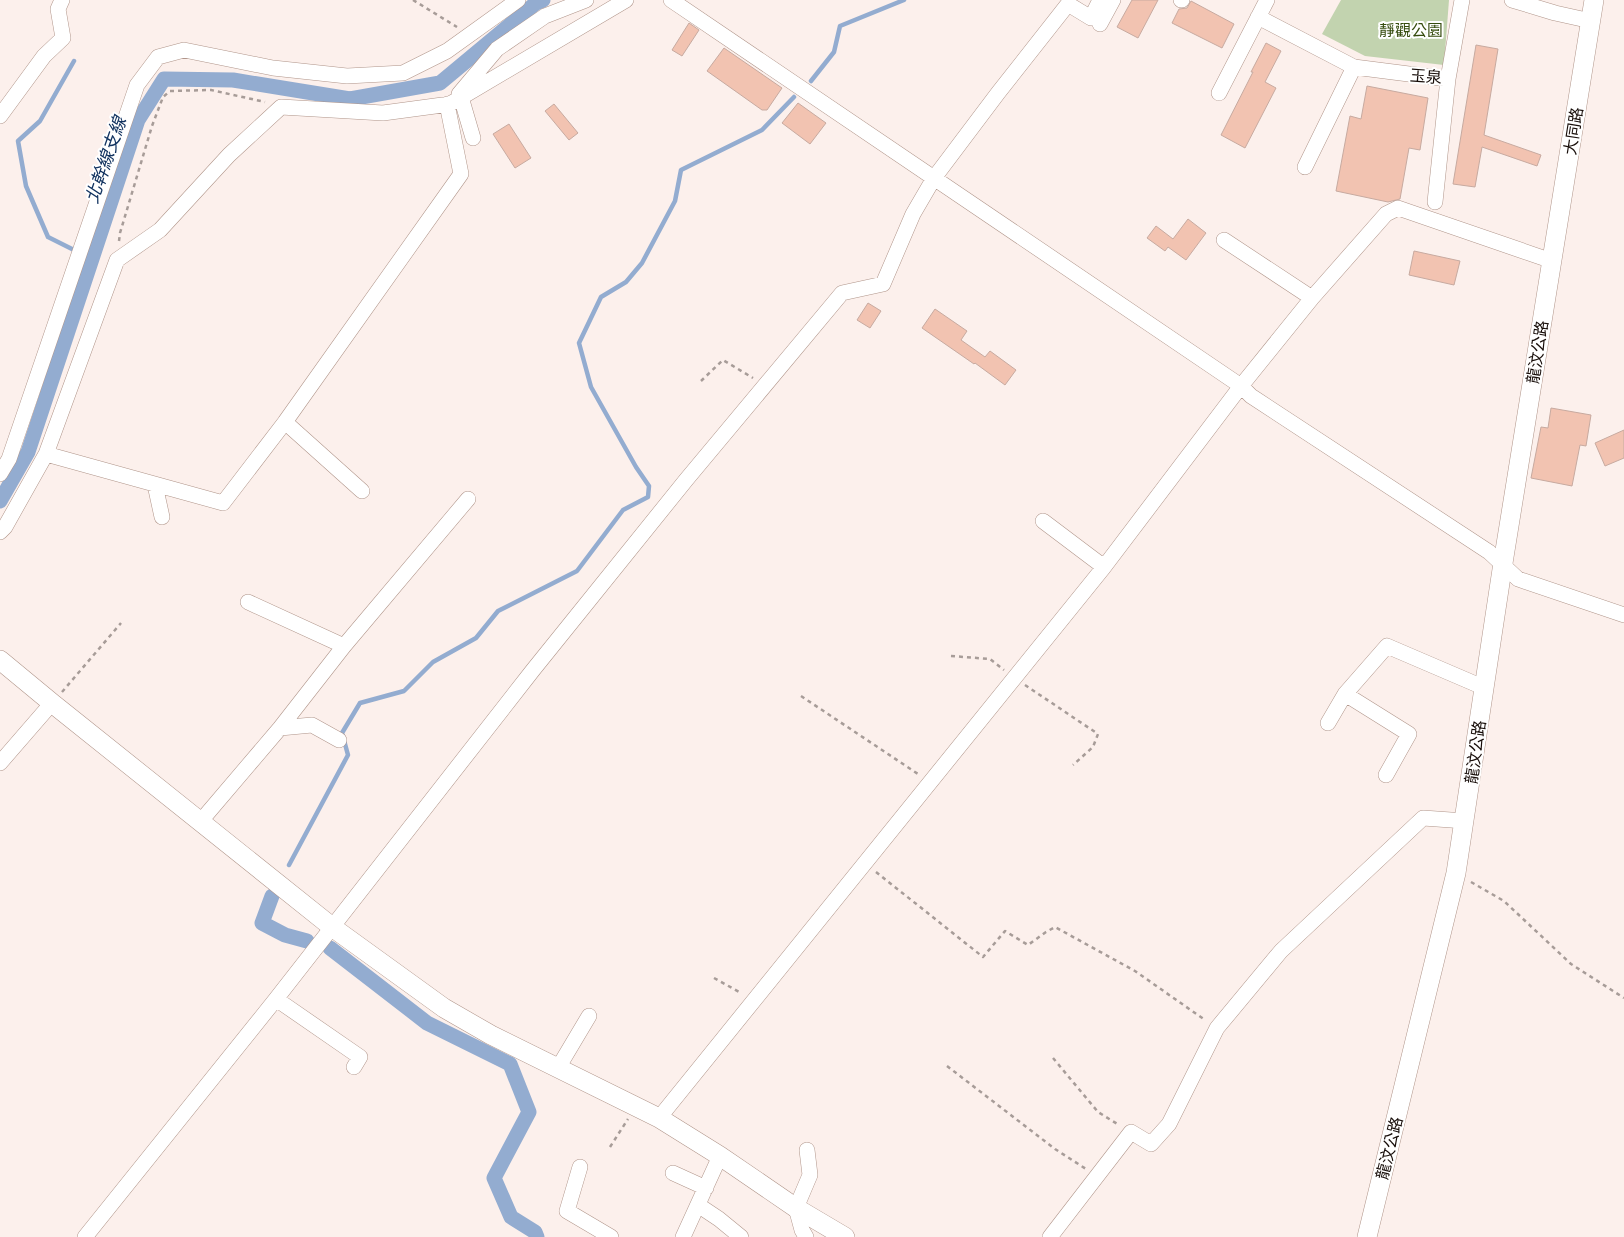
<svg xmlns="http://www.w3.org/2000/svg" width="1624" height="1237" font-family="'IBM Plex Sans','Noto Sans TC',sans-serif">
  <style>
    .green { fill: #c2d3af }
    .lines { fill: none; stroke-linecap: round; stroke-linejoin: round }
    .stream { stroke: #93acd0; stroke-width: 4.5 }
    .canal { stroke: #93acd0; stroke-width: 15 }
    .building { fill: #f2c3b1; stroke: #c7aaa0 }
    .minor-casing { stroke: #b0958a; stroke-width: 16 }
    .major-casing { stroke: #b0958a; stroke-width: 20 }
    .path { stroke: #a79c98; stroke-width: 2.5; stroke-dasharray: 4 4; stroke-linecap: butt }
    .minor { stroke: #fff; stroke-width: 15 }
    .major { stroke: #fff; stroke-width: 19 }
    .labels { text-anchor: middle; stroke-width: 4; stroke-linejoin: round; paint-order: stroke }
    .park-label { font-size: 16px; fill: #364c0f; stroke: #fff }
    .street-label { font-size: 16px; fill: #170d09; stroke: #fff }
    .water-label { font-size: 18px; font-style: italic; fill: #123360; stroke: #fff }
  </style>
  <rect width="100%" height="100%" fill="#fcf0ec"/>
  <path class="green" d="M1341 0H1449L1444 65 1365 56 1322 34Z"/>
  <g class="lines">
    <path class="stream" d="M74 61 40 121 18 141 26 186 48 237 92 259
      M811 81 834 52 840 26 904 0
      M289 865 348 755 342 733 360 703 404 691 433 662 476 638 498 611 577 571 623 510 648 497 649 486 636 467 591 387 579 343 601 297 626 282 642 263 675 201 681 170 762 130 794 97"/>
    <path class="canal" d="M0 501 28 452 138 120 164 79 233 80 350 99 440 83 536 3 543 0
      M272 896 262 923 285 935 307 941
      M330 948 427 1023 510 1064 529 1112 494 1178 511 1217 535 1232 537 1237"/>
  </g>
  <path class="building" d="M1132 0H1158L1138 38 1117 27Z
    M1191 1 1234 24 1222 48 1172 23 1179 9 1187 8Z
    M689 23 699 30 682 56 672 50Z
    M1266 43 1281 51 1265 82 1276 88 1245 148 1221 135 1253 72H1251Z
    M1476 45 1498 49 1484 135 1541 155 1537 166 1482 147 1475 187 1453 184Z
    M724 48 782 88 767 110H762L707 71Z
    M1367 86 1428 98 1420 150 1409 148 1400 199 1388 202 1336 191 1350 116 1361 119Z
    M798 103 826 123 810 144 782 123Z
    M554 104 578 133 569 140 545 111Z
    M509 124 531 158 515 168 493 134Z
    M1188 219 1206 233 1186 260 1168 247 1165 251 1147 238 1156 226 1173 239Z
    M1414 251 1460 261 1454 285 1409 275Z
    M868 303 881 311 870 328 857 320Z
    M935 309 967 331 961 340 985 357 990 351 1016 370 1005 385 975 363 974 364 922 328Z
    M1551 408 1591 415 1586 446 1580 445 1572 486 1531 478 1541 427 1548 428Z
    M1624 430V458L1605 466 1595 443Z"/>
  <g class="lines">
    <defs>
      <path id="minor" d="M671 0 1241 386 1251 396 1489 552 1518 579 1624 615
        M1181 0H1182
        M1512 0 1555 13 1591 21
        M1258 17 1354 67 1448 79 1462 0
        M1100 24 1113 0
        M1219 93 1267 0
        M459 94 497 49 545 16 586 0
        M461 97 473 138
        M0 116 44 56 63 38 58 9 62 0
        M1305 167 1354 67
        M1435 202 1448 79
        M1224 240 1312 298
        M285 422 362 491
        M46 454 223 503 285 422 461 174 447 104
        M0 474 9 459 137 85 158 57 184 50 273 68 347 76 403 73 447 51 518 0
        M155 485 162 517
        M1043 521 1104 567
        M0 532 5 527 46 454 117 260 160 230 229 155 281 107 383 113 450 104 626 0
        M248 602 344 646
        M1345 694 1409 734 1386 775
        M1328 723 1345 694 1387 646 1485 688
        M280 728 312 725 339 740
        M0 763 52 703
        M200 822 280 728 344 646 468 499
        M276 999 360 1057 354 1067
        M558 1068 589 1016
        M659 1118 1104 567 1241 386 1312 298 1386 214 1398 208 1552 261
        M580 1167 567 1211 611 1237
        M673 1173 706 1188
        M698 1205 719 1219 741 1237
        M85 1237 276 999 533 670 686 480 842 293 883 284 913 214 934 178 998 93 1068 4 1091 18 1100 0
        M683 1237 720 1156
        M806 1237 802 1230 796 1208 810 1175 807 1150
        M1050 1237 1131 1132 1151 1144 1169 1124 1217 1028 1281 951 1423 818 1465 821"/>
      <path id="major" d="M0 660 52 703 332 927 444 1008 491 1035 659 1118 720 1156 796 1208 845 1237
        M1367 1237 1456 873 1503 563 1594 0"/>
    </defs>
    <use href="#minor" class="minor-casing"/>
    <use href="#major" class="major-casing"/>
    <path class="path" d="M413 0 457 27
      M119 241 120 233 152 126 163 97 170 91 211 90 265 102
      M701 381 723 360 753 378
      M951 656 990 659 1004 670
      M1025 685 1098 734 1093 747 1073 765
      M62 692 121 623
      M801 696 918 774
      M876 872 983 957 1005 931 1028 945 1046 932 1055 927 1135 971 1205 1020
      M1471 882 1504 901 1571 964 1624 998
      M714 978 741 993
      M1053 1058 1098 1112 1119 1125
      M947 1066 1055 1149 1086 1169
      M610 1147 628 1119"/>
    <use href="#minor" class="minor"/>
    <use href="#major" class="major"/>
  </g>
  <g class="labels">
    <g class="park-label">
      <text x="1411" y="36">靜觀公園</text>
    </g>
    <g class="street-label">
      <text transform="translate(1426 76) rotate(4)" y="6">玉泉</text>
      <text transform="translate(1573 131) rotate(-81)" y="6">大同路</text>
      <text transform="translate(1537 352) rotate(-81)" y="6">龍汶公路</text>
      <text transform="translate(1475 752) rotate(-82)" y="6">龍汶公路</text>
      <text transform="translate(1389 1148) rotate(-76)" y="6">龍汶公路</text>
    </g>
    <g class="water-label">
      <text transform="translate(106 160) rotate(-71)" y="6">北幹線支線</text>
    </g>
  </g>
</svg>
